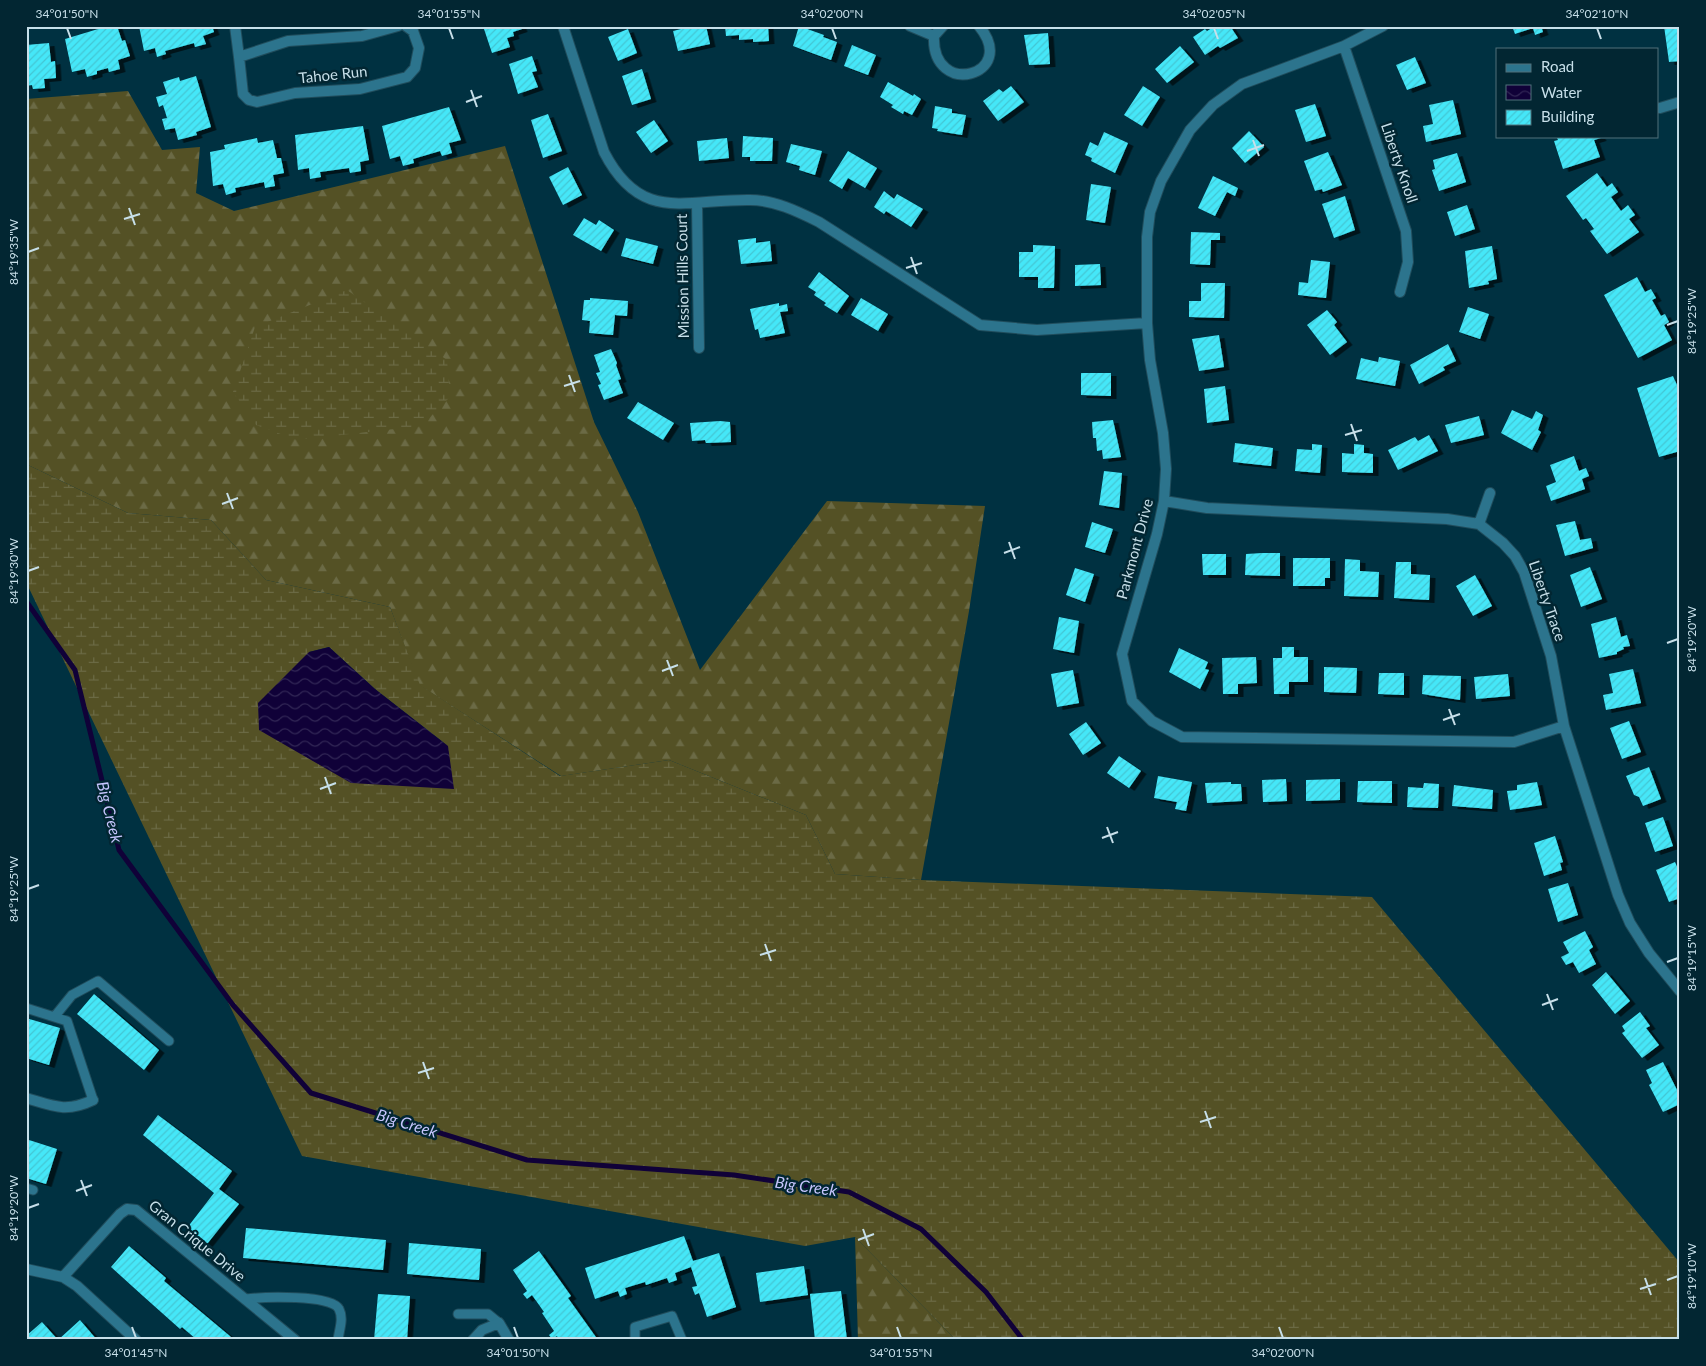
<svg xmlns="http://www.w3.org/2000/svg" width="1706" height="1366" font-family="Lato,sans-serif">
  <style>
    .forest { fill: url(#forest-firs) }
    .wetland { fill: url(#wetland-marsh); fill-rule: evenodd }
    .water { fill: url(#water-waves) }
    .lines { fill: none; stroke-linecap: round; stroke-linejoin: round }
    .stream { stroke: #100138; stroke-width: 5 }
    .building { fill: url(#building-hatch); filter: url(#shadow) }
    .lane-casing { stroke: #204d5c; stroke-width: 11 }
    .street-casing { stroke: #204d5c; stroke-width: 12 }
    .lane { stroke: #2c748d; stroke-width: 9 }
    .street { stroke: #2c748d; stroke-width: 10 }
    .ticks { fill: none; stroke: #c7dfe9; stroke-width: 2 }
    .labels { text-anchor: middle; stroke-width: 5; stroke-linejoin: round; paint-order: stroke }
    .street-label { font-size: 15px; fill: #c7dfe9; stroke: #022632 }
    .water-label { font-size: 16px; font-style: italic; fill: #c7c6fe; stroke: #022632 }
    .neatline { fill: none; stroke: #c7dfe9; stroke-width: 2 }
    .ticks-label { font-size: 12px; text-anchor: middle; fill: #c7dfe9 }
  </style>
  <defs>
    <pattern id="forest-firs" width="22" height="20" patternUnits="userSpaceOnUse" patternTransform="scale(1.25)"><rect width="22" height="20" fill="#545125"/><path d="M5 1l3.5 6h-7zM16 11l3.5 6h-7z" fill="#6b6a45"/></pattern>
    <pattern id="wetland-marsh" width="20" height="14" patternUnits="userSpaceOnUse" patternTransform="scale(1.25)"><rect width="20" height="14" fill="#545125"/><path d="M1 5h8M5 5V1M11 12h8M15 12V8" fill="none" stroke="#6b6a45"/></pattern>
    <pattern id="water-waves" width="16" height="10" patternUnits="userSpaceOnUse" patternTransform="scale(1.25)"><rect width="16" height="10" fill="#100138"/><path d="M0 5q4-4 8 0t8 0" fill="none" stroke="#312655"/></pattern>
    <pattern id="building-hatch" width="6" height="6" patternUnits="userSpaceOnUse" patternTransform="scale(1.25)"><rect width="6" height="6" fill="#45e7f8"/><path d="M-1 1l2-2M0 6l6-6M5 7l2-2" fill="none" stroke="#43c6d4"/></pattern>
    <filter id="shadow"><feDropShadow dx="5.5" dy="3" stdDeviation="0" flood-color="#0009"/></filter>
  </defs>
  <rect width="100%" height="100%" fill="#003141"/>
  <path class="forest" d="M128 91 162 150 200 147 196 193 234 211 505 146 594 422 638 512 700 670 827 501 985 506 969 611 921 880 835 874 806 815 669 760 561 776 419 685 390 607 266 580 211 520 128 513 26 464V99Z
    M855 1237 956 1340H858Z"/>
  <path class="wetland" d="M347 290 447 360 450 397 421 426 297 440 256 425 233 392 255 327Z
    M26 464 128 513 211 520 266 580 390 607 420 685 560 776 669 760 806 815 835 874 921 880 1372 897 1680 1263V1340H956L855 1237 805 1246 302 1156 26 582ZM329 647 375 689 448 746 309 652Z"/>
  <path class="water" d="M329 647 375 689 448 746 454 789 351 783 259 730 258 703 309 652Z"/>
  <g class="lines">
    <path class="stream" d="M26 601 75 670 119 850 233 1005 311 1093 527 1160 734 1175 849 1192 921 1229 986 1292 1023 1340"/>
  </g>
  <path class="building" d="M108 26H117L122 41 125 40 130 56 118 60 120 69 109 72 108 68 97 71V74L87 77 85 69 72 72 65 39Z
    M139 26H212L214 32 203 36 206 44 195 47 194 43 165 51 166 54 157 57 155 48 144 51Z
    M483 26H521L522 29 513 32 514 36 507 38 510 47 492 53Z
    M693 26H706L710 44 678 51 673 31Z
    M725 26H768L769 41 753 42V39L739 40V35L726 36Z
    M799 26 824 35 823 37 837 42 831 60 793 46Z
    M1215 26H1230L1238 38 1220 48 1218 46 1205 55 1193 37 1205 29 1207 31Z
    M1512 26H1541L1543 32 1535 35 1533 28 1515 34Z
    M1664 26H1680V61L1669 62Z
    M628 29 637 53 618 61 608 37Z
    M1048 33 1050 64 1029 65 1024 35Z
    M49 43 51 62 55 61 56 78 44 79 45 88 33 89 32 85 26 86V45Z
    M852 45 876 55 868 75 844 66Z
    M1180 46 1194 62 1167 83 1155 69Z
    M532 56 537 71 532 72 538 87 518 94 509 64Z
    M1415 57 1426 83 1407 90 1396 65Z
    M642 69 651 99 632 105 622 76Z
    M196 76 211 127 196 132 197 135 178 140 175 128 165 130 162 119 167 118 163 105 159 107 156 97 167 94 163 82 179 77 180 81Z
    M888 82 913 96 914 94 921 99 912 115 904 111 903 114 891 107 893 105 880 97Z
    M1011 86 1024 102 998 121 983 101 999 89 1003 92Z
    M1143 86 1160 97 1142 126 1124 115Z
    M1453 100 1461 134 1426 142 1423 126 1433 124 1429 105Z
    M1315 104 1326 136 1306 142 1295 110Z
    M935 106 952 109V113L966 115 962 135 937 131 938 129 932 128Z
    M449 107 461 140 449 143 452 153 442 156 440 151 413 159 414 163 403 166 400 156 390 159 382 126Z
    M548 114 562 151 543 158 531 120Z
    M654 120 668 141 651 153 636 132Z
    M363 126 369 160 360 162 361 171 350 173 349 168 320 172 321 177 310 179 309 168 298 170 295 135Z
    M1249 131 1264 147 1245 163 1232 148Z
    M1104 132 1128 143 1115 173 1091 161 1092 158 1085 155 1090 142 1098 146Z
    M743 136 773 138 772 161H750V157H742Z
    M1556 136H1600L1601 138 1594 140 1600 157 1563 169 1554 141 1558 140Z
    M257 138 258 143 273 140 277 158H281L284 173 273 175 275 186 265 188 264 182 235 188 236 192 226 195 223 184 213 186 210 152 225 149 224 145Z
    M727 138 729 158 699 161 697 141Z
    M791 144 822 151 815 175 799 170 800 166 786 162Z
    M848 151 877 168 865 188 848 178 842 189 829 181Z
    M1328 152 1342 185 1323 192 1322 189 1315 191 1304 161Z
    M1457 153 1466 182 1439 191 1432 170 1435 169 1433 160Z
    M568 167 582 195 563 205 549 177Z
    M1597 173 1607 187 1612 183 1618 192 1611 197 1621 211 1628 205 1635 215 1629 219 1639 232 1607 254 1590 231 1594 229 1586 218 1583 220 1566 196Z
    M1213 176 1238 188 1235 196 1227 192 1215 216 1198 208Z
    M1091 184 1111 187 1105 223 1086 220Z
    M884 191 894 199 897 194 923 209 911 227 886 211 884 214 874 207Z
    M1345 196 1355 230 1334 238 1322 204Z
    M1467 205 1475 229 1455 236 1447 212Z
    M584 218 596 225 599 220 614 230 601 251 573 235Z
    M1191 232 1220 233V240H1211L1210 265 1190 264Z
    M626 238 658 246 653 264 621 256Z
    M756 238V243L770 241 772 261 741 264 738 240Z
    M1033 245 1055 246 1054 288H1038V277H1019V252H1033Z
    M1492 246 1497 279 1488 281 1489 284 1469 288 1465 251Z
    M1311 260 1330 262 1326 298 1298 295 1299 282 1308 283Z
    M1100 264 1101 285 1075 286V265Z
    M819 272 849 296 837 313 824 305 826 303 814 295 816 292 808 287Z
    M1637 277 1645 292 1651 289 1656 298 1652 300 1661 316 1665 314 1669 322 1664 325 1672 340 1638 358 1604 295Z
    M1201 283H1225L1224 318 1189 317V301H1201Z
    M590 298 628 301 627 316 615 315 613 335 589 333 590 321 582 320 584 300H590Z
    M861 298 888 314 878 331 851 315Z
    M779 303V306L787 304 788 311 780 312 785 333 760 338 758 329 755 330 750 309Z
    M1468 307 1489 314 1480 339 1459 332Z
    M1327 310 1337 322 1334 325 1347 342 1330 355 1307 325Z
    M1219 335 1224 367 1199 371 1192 339Z
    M1448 344 1456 361 1443 367 1445 370 1419 384 1410 365Z
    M611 349 617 363 616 365 621 379 618 380 623 393 604 400 598 385 601 384 596 373 600 372 594 355Z
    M1379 357 1400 361 1395 386 1356 379 1361 358 1378 362Z
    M1081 373H1111V396L1081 395Z
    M1673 376 1680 392V451L1659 457 1637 388Z
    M1225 386 1229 420 1207 423 1204 389Z
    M638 402 674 423 663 440 627 418Z
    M1512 410 1532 419 1536 411 1543 415 1538 430 1541 432 1532 450 1501 433Z
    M1479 416 1484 435 1451 443 1445 425Z
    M1113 420 1121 457 1103 459 1102 450 1097 451 1096 438H1093L1092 422Z
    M720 421 730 422 731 442 706 443 705 440 692 441 690 423Z
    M1429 435 1438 451 1398 470 1388 450 1415 437 1418 441Z
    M1235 443 1273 448 1271 466 1233 462Z
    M1312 444 1322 445 1320 473 1295 471 1297 449 1312 450Z
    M1354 444 1364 445V453L1373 454V473L1342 472V453L1354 454Z
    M1574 456 1579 471 1586 468 1589 476 1582 479 1585 489 1551 501 1546 486 1556 482 1550 465Z
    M1104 471 1122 473 1119 508 1099 505Z
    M1575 521 1580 540 1591 538 1593 548 1565 556 1556 525Z
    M1092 522 1113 529 1105 553 1085 547Z
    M1262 553H1280V576L1245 575 1246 554Z
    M1202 554H1226V575H1203Z
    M1293 558H1330V578H1325V586H1293Z
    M1345 559 1360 560V571L1379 572 1378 597 1344 596Z
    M1396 562H1411V574L1430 575 1429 600 1394 598Z
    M1590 567 1602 599 1581 607 1570 575Z
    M1075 568 1094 574 1085 602 1066 595Z
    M1475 575 1492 606 1473 616 1456 586Z
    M1059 617 1079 621 1074 653 1053 649Z
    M1616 617 1621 637 1627 635 1630 646 1623 647 1624 649 1617 652V654L1599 658 1591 624Z
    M1282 647H1294V657H1308V682H1289V694H1274L1273 658H1282Z
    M1179 648 1208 662 1205 669 1209 670 1200 689 1169 672Z
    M1256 657 1257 683 1238 684V694H1223L1222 658Z
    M1324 667 1357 668 1356 693 1324 692Z
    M1633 669 1641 703 1606 710 1603 695 1613 693 1609 674Z
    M1073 670 1079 703 1057 707 1051 674Z
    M1379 673H1404V695L1378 694Z
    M1508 674 1510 696 1476 699 1474 677Z
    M1423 675 1461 676 1460 700 1422 694Z
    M1629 721 1641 752 1622 759 1610 728Z
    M1086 722 1101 743 1083 755 1069 734Z
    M1119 756 1141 771 1129 788 1107 773Z
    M1649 767 1661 799 1643 806 1639 797 1634 795 1626 776Z
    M1158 776 1192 782 1186 811 1175 809 1177 802 1154 798Z
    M1286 779 1287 801 1263 802 1262 780Z
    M1340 779V800L1306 801V780Z
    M1358 781H1392V803L1357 802Z
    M1231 782V784H1241L1242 801 1207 803 1205 783Z
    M1537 782 1542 805 1510 810 1507 791 1517 790V785Z
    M1424 783 1439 784 1438 808 1407 807 1408 787 1423 788Z
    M1454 785 1493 790 1492 809 1452 806Z
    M1663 817 1673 846 1655 852 1645 823Z
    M1555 836 1563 862 1560 863 1562 870 1544 876 1534 843Z
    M1675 862 1680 873V898L1669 902 1656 870Z
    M1568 883 1578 915 1558 922 1548 889Z
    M1585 931 1593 947 1589 950 1596 964 1579 973 1573 962 1566 965 1561 957 1569 953 1563 942Z
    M1606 972 1630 1001 1615 1014 1592 985Z
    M94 994 159 1050 144 1070 77 1014Z
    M1640 1012 1650 1026 1646 1028 1659 1045 1642 1058 1622 1033 1625 1031 1622 1026Z
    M26 1018 60 1028 49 1065 26 1058Z
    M1663 1062 1680 1096V1104L1663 1112 1649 1085 1652 1083 1646 1070Z
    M158 1115 232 1171 219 1189 239 1204 207 1244 187 1228 214 1193 143 1135Z
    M26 1139 57 1149 46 1184 26 1178Z
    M246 1228 386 1240 383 1270 243 1258Z
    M684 1236 693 1261 719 1253 736 1307 707 1317 699 1293 695 1295 692 1287 697 1286 691 1267 675 1273 677 1280 669 1283 667 1278 646 1285 645 1282 625 1288 627 1294 620 1297 618 1291 595 1299 585 1268Z
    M409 1243 481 1249 479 1280 407 1274Z
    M129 1246 166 1278 164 1281 231 1337 229 1340H197L182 1327 180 1329 143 1296 111 1267Z
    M539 1251 571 1296 568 1298 598 1340H559L557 1336 552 1339 549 1335 554 1331 542 1313 544 1312 532 1295 527 1299 523 1294 527 1291 513 1270Z
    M804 1266 808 1295 760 1302 756 1273Z
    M841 1291 847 1340H815L810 1294Z
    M378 1294 410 1296 407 1340H374Z
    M80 1320 97 1340H58Z
    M42 1322 58 1340H26V1336Z"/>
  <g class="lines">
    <defs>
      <path id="lane" d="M26 1008 67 1021 93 1100
        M55 1016 72 995 98 981 169 1041
        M26 1188 33 1190
        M246 1299C262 1297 332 1294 339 1309 344 1319 339 1330 338 1340
        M458 1314H488L499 1323
        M635 1340V1327L672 1316 682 1340"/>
      <path id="street" d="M235 26 239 57
        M398 26 362 36 288 41 239 57 243 94 249 100 257 102 295 93 360 89 407 77 415 68 419 48 413 31 406 26
        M563 26 604 152C641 224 685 199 750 200 774 200 797 211 819 222L980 325 1037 330 1147 323
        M910 26 934 36
        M943 26 934 36C931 99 1020 76 979 26
        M1383 26 1344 46 1242 84 1213 105 1190 130 1161 181 1150 212 1147 237V323L1150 360 1163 433 1166 469 1164 501 1157 534 1122 654 1132 701 1152 721 1182 737 1514 742 1564 726
        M1344 46 1406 231 1408 262 1400 292
        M1660 108 1680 102
        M697 203 699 348
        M1164 501 1207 508 1447 519 1479 524 1503 543 1515 556 1524 572 1551 656 1564 726 1618 895 1630 923 1649 953 1680 991
        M1479 524 1490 493
        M26 1098C53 1106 66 1113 93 1100
        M26 1269 63 1277 77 1286 136 1340
        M63 1277 120 1214 127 1209 136 1210 295 1340
        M473 1340 482 1330 499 1323 509 1340"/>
    </defs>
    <use href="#lane" class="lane-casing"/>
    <use href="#street" class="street-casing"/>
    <use href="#lane" class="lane"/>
    <use href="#street" class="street"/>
  </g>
  <path class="ticks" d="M67 28 71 39M449 28 453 39M832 28 836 39M1214 28 1218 39M1597 28 1601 39M471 90 477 107M466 102 482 96M1253 140 1259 156M1247 151 1264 145M129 208 135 225M124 219 140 214M28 252 39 248M911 257 917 274M906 268 922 263M1667 325 1678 321M569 375 575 392M564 386 580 381M1351 424 1357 441M1345 435 1362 430M227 493 233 509M222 504 238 498M1009 542 1015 559M1004 553 1020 547M28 571 39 567M1667 643 1678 639M667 660 673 676M662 671 678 665M1449 709 1455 725M1443 720 1460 714M325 777 331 794M320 789 336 783M1107 827 1113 843M1102 838 1118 832M28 889 39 885M765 944 771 961M760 955 776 950M1667 962 1678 958M1547 994 1553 1010M1542 1005 1558 999M423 1062 429 1079M418 1073 434 1068M1205 1111 1211 1128M1200 1122 1216 1117M81 1180 87 1196M76 1191 92 1185M28 1208 39 1204M863 1229 869 1246M858 1240 874 1234M1645 1278 1651 1295M1667 1280 1678 1276M1640 1289 1656 1284M132 1327 136 1338M514 1327 518 1338M897 1327 901 1338M1279 1327 1283 1338"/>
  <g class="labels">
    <g class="street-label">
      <text transform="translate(333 75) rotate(-6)" y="5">Tahoe Run</text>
      <text transform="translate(1399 163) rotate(71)" y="5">Liberty Knoll</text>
      <text transform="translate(683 276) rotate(-91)" y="5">Mission Hills Court</text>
      <text transform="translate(1135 549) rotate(-75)" y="5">Parkmont Drive</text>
      <text transform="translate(1547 601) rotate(71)" y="5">Liberty Trace</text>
      <text transform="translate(197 1241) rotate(39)" y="5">Gran Crique Drive</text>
    </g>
    <g class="water-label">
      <text transform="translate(110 812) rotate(76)" y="6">Big Creek</text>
      <text transform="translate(407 1123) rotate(17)" y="6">Big Creek</text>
      <text transform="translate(806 1186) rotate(8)" y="6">Big Creek</text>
    </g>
  </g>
  <rect width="1706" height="1366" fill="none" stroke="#022632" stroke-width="55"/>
  <rect x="1496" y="48" width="162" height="90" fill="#022632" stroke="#51707b"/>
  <rect x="1506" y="64" width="25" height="8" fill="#2c748d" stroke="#51707b"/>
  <text x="1541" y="72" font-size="15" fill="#c7dfe9">Road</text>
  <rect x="1506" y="85" width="25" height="15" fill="url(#water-waves)" stroke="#51707b"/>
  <text x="1541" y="98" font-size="15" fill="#c7dfe9">Water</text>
  <rect x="1506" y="110" width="25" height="15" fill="url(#building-hatch)" stroke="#51707b"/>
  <text x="1541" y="122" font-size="15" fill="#c7dfe9">Building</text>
  <rect x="28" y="28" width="1650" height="1310" class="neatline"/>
  <g class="ticks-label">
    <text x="67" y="18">34°01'50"N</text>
    <text x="449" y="18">34°01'55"N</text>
    <text x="832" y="18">34°02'00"N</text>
    <text x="1214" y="18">34°02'05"N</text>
    <text x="1597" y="18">34°02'10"N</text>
    <text transform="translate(14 252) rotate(-90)" y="4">84°19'35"W</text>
    <text transform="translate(1692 321) rotate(-90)" y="4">84°19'25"W</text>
    <text transform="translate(14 571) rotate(-90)" y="4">84°19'30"W</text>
    <text transform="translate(1692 639) rotate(-90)" y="4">84°19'20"W</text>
    <text transform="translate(14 889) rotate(-90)" y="4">84°19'25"W</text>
    <text transform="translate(1692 958) rotate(-90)" y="4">84°19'15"W</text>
    <text transform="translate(14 1208) rotate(-90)" y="4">84°19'20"W</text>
    <text transform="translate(1692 1276) rotate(-90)" y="4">84°19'10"W</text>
    <text x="136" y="1357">34°01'45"N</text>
    <text x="518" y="1357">34°01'50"N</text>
    <text x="901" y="1357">34°01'55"N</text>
    <text x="1283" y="1357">34°02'00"N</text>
  </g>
</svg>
